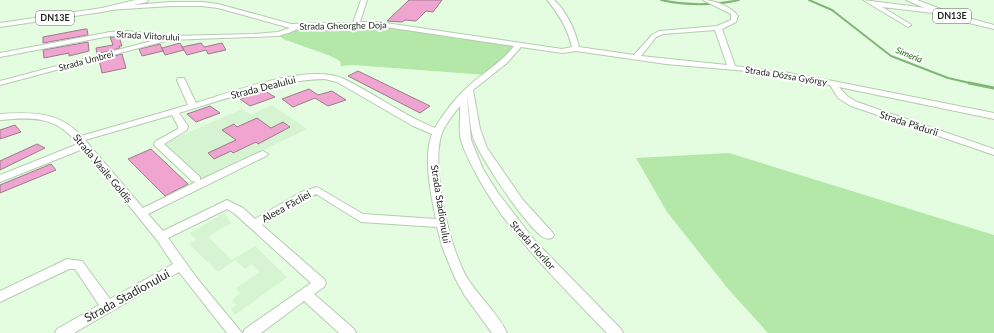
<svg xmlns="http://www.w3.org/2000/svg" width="994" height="333" font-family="Lato,sans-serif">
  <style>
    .built { fill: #d6f4d1 }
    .green { fill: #b3e8a9 }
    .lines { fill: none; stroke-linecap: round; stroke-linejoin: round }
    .stream-far1 { stroke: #81b577; stroke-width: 2 }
    .stream { stroke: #81b577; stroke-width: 3 }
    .building { fill: #f0a5d0; stroke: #9b7b8c }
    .minor-casing { stroke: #b4ccaf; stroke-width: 2 }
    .major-casing { stroke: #b4ccaf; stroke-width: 2 }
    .minor { fill: #fff; fill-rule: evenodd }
    .major { fill: #fff; fill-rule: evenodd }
    .labels { text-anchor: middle; stroke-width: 4; stroke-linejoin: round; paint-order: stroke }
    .shield { fill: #fff; stroke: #60665f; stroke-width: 1 }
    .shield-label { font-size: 9px; font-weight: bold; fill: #1c251b }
    .far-street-label { font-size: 9px; fill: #1c251b; stroke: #fff }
    .far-water-label { font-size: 9px; font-style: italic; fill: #236815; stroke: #fff }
    .street-label { font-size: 10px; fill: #1c251b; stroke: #fff }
    .near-street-label { font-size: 12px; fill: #1c251b; stroke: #fff }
  </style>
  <rect width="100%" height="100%" fill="#e4fde0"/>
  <path class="built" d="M272 105 307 129 202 180 162 144 242 109 251 115Z
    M224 213 231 223 208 237 232 260 255 246 287 277 235 315 231 309 236 305 232 300 240 293 236 288 260 272 252 264 245 269 235 260 218 272 189 244 196 240 190 233Z"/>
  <path class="green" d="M371 24 519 45 486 75 354 65 341 66 340 61 328 55 283 39 278 34 296 27Z
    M729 153 994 235V333H768L729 290 667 212 636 158Z"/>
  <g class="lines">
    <path class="stream-far1" d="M661 0C688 6 712 6 739 0
      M809 0 832 10 891 56 948 78 974 84"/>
    <path class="stream" d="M969 83 994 88"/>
  </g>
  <path class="building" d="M409 0H442L433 12 426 11 416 21 405 20 402 22 387 21Z
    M85 29H87L88 35 43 43V37Z
    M110 37H119L122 46H119L120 48 97 54 96 48 113 45Z
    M88 42 89 51 69 56V53L44 58 43 50Z
    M180 43 184 50 165 55 162 48Z
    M201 43 204 47 222 43 226 50 208 54 206 50 187 55 182 47Z
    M160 44 163 51 142 56 139 49Z
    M122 54 126 68 102 73 99 60Z
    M358 71 430 106 420 113 348 76Z
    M309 89 318 95 332 91 346 100 328 106 315 98 293 107 282 99Z
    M265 91 275 97 250 106 240 99Z
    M210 106 220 113 196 122 187 114Z
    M257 118 271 128 283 122 290 127 258 144 256 142 233 153 231 151 214 159 208 153 236 140 222 130 234 124 237 127Z
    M15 125 21 132 0 139V130Z
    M37 144 45 148 0 170V161Z
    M151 149 169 166 188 184 165 196 128 159Z
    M51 164 56 170 0 193V185Z"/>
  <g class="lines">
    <defs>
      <path id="minor" d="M361 0H367L360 22H379L562 49 572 47C568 29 559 14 547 0H554C567 12 575 30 579 47L634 55 652 35 659 31 717 26 731 20V14L703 0C714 0 732 7 738 16L736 22 722 29 735 66 789 73 833 81 994 113V119L839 87 847 96 857 102 994 149V155L851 106 838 98 830 85 747 71 666 64 576 51 562 53 521 47 507 63 473 90 480 129 487 148 523 200 552 232 554 235 552 238C549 239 546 239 543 237 525 225 482 160 474 140 469 126 470 111 467 97L471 140 483 169 498 193 535 241 621 329 623 333H607C561 285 513 239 480 181 473 168 465 154 461 140 458 129 461 117 460 106 452 116 442 128 440 140 433 175 449 244 466 276 478 296 497 312 507 333H492L465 296 455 278 443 249 437 227 361 222 316 194 262 225 324 279 326 283 324 287 314 294 354 329 356 333H339L304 301 261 333H243L245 329 311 283 235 214 227 209 168 238 196 277 242 333H227L179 272 74 333H55L57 329 99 305 75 269H69L0 302V291L63 261 67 259 82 261 110 299 173 264 157 240 83 149 0 182V175L78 144C56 116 33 117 0 120V114C29 112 60 111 81 136L188 105 177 80 178 78H184L196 103C232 92 310 62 344 79 375 94 403 115 435 128 444 112 458 95 472 83 486 71 503 61 514 46L379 26 299 28 291 32 278 36 169 40 0 85V81L159 39 127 35 110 36 0 57V53L110 32 127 31 172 36 254 34 278 32 290 28 218 8 202 6H171L108 10V8L110 7 171 2H202L218 4 291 24 353 23ZM715 30 727 65 641 56 656 37 663 34ZM325 79 337 82 413 126 432 134C423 157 431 195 436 219L363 214 317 187 301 192 255 219 243 208 227 200 163 231 148 214 266 156 268 154 263 151 260 152 200 180V177L164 144 187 130 188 126 179 113C227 99 275 80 325 79ZM172 115 178 126V129L156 141 154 145 192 181 196 182 143 208 85 140Z
        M863 0 942 10 945 12 942 14 882 7 910 24 911 25 908 27Z"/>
      <path id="major" d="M135 0H148L147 2 102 12 0 27V23L102 8Z
        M906 0H917L954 14 994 25V29L948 18Z"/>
    </defs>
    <use href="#minor" class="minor-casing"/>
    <use href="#major" class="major-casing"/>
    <use href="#minor" class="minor"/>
    <use href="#major" class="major"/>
  </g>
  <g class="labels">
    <g class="shield">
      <rect x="933" y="9" width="38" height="14" rx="3"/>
      <rect x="36" y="11" width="38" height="14" rx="3"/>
    </g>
    <g class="shield-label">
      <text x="952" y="19">DN13E</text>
      <text x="55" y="21">DN13E</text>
    </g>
    <g class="far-street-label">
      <text transform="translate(343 26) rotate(-1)" y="3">Strada Gheorghe Doja</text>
      <text transform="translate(148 36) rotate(3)" y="3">Strada Viitorului</text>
      <text transform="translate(86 61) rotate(-15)" y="3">Strada Umbrei</text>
      <text transform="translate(786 76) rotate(9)" y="3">Strada Dózsa György</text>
    </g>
    <g class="far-water-label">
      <text transform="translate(909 55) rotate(22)" y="3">Simeria</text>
    </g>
    <g class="street-label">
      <text transform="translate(263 87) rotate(-14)" y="4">Strada Dealului</text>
      <text transform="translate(909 123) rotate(18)" y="4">Strada Pădurii</text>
      <text transform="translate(103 168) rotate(50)" y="4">Strada Vasile Goldiș</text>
      <text transform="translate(441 204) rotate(81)" y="4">Strada Stadionului</text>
      <text transform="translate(286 206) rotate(-29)" y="4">Aleea Făcliei</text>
      <text transform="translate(533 245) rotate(48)" y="4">Strada Florilor</text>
    </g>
    <g class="near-street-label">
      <text transform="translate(127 296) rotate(-29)" y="4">Strada Stadionului</text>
    </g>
  </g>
</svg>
